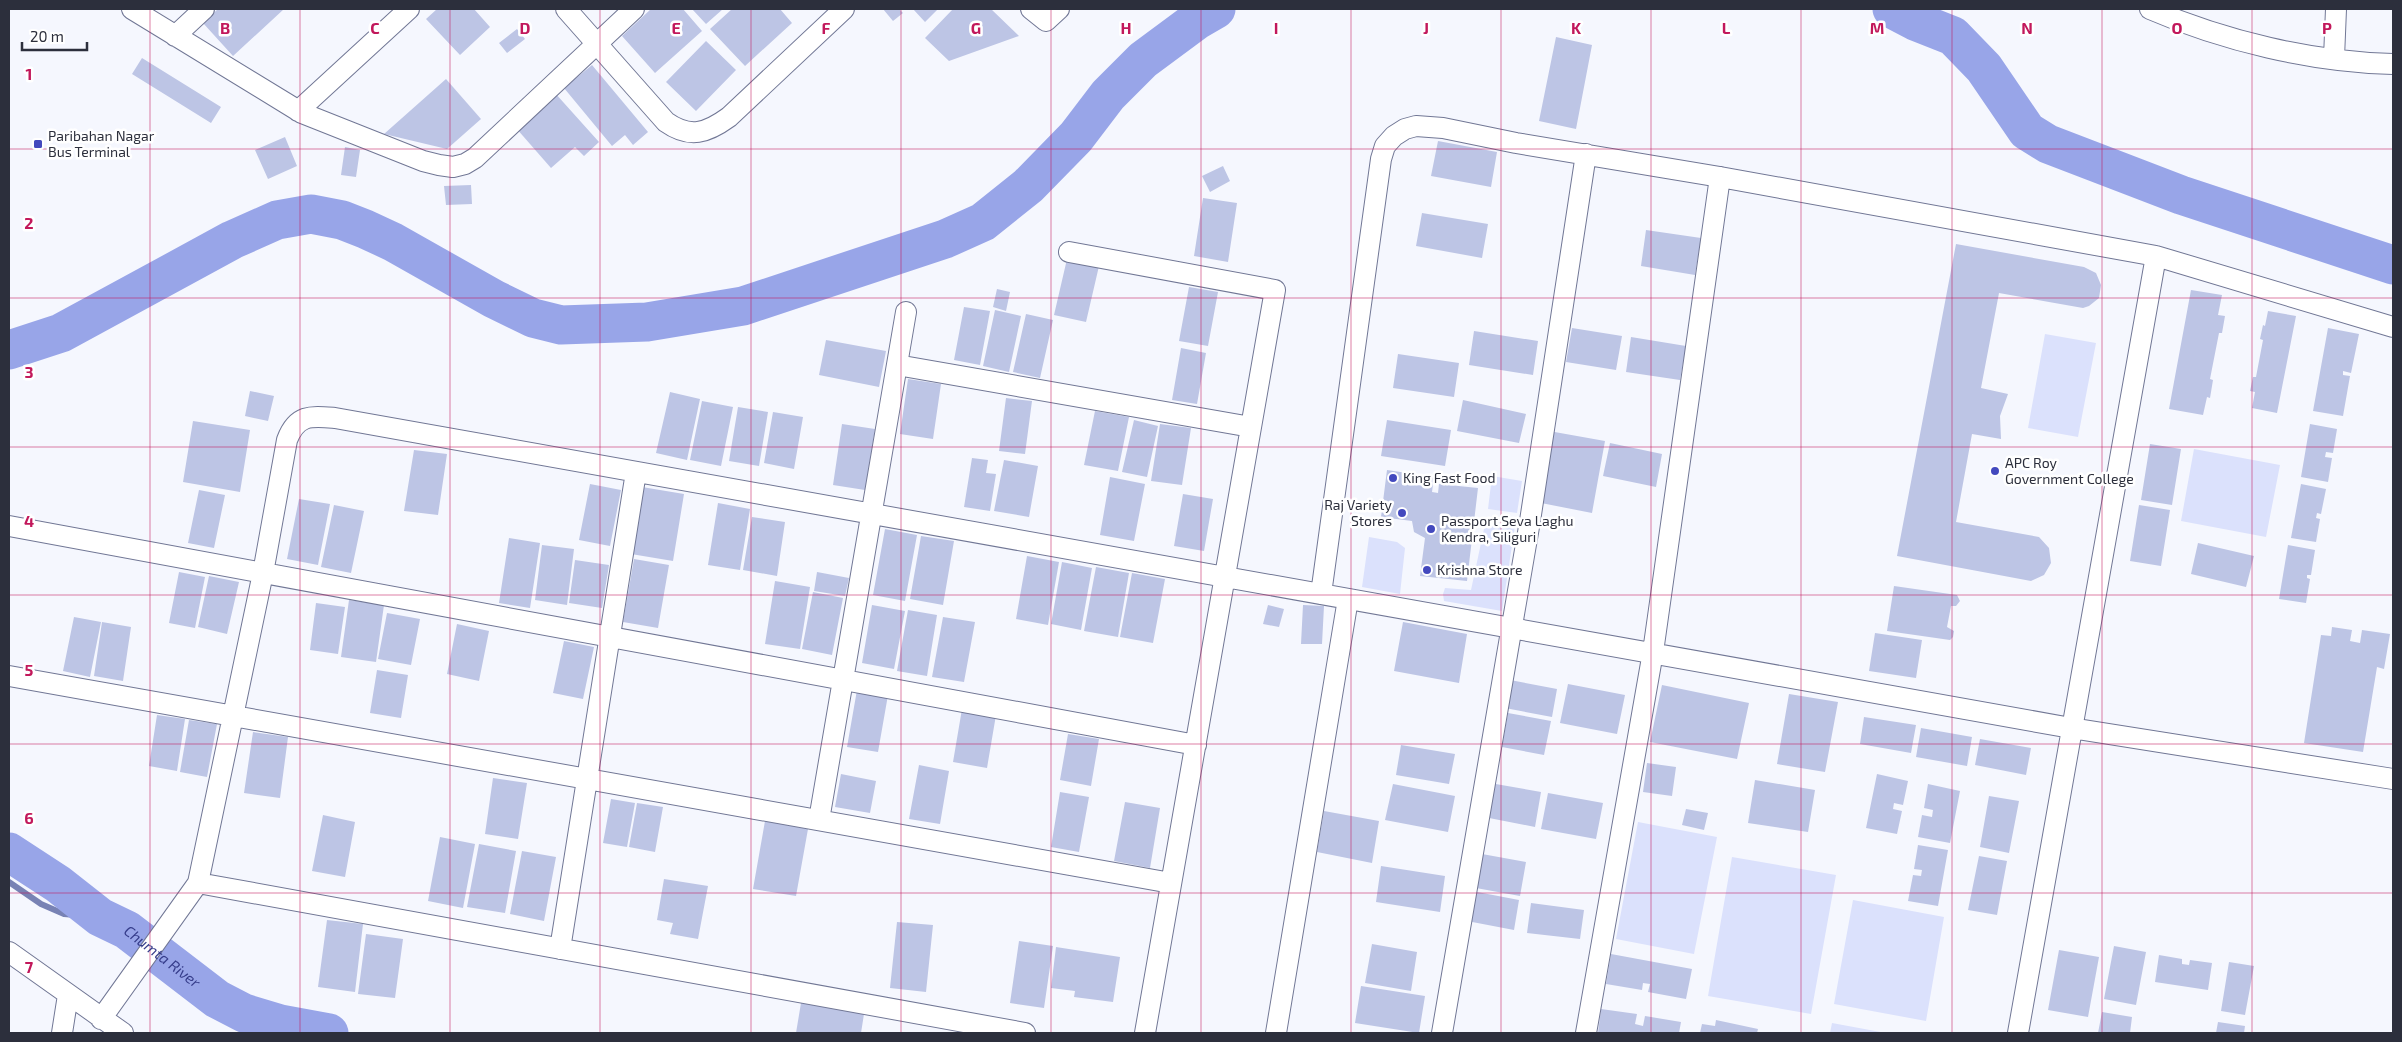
<svg xmlns="http://www.w3.org/2000/svg" width="2402" height="1042" font-family="'Exo 2',sans-serif">
  <style>
    .green { fill: #dbe1fc }
    .lines { fill: none; stroke-linecap: round; stroke-linejoin: round }
    .stream { stroke: #7882b4; stroke-width: 6 }
    .river { stroke: #98a5e8; stroke-width: 39 }
    .building { fill: #bdc5e5 }
    .street-casing { stroke: #717795; stroke-width: 22 }
    .street { stroke: #fff; stroke-width: 20 }
    .grid { fill: none; stroke: #c2185b; stroke-width: 1; stroke-opacity: 0.55 }
    .poi-dot { fill: #4349be; stroke: #fff; stroke-width: 2 }
    .labels { text-anchor: middle; stroke-width: 5; stroke-linejoin: round; paint-order: stroke }
    .poi-label { font-size: 14px; fill: #2c2f3c; stroke: #fff; text-anchor: start }
    .water-label { font-size: 15px; font-style: italic; fill: #363d8b; stroke: #fff }
    .grid-label { font-size: 16px; text-anchor: middle; font-weight: bold; fill: #c2185b; stroke: #fff; stroke-width: 5; stroke-linejoin: round; paint-order: stroke }
  </style>
  <rect width="100%" height="100%" fill="#f5f7fe"/>
  <path class="green" d="M2045 334 2096 343 2078 437 2028 428Z
    M2194 449 2280 465 2266 537 2181 521Z
    M1492 476 1522 481 1517 513 1488 509Z
    M1489 526H1515L1502 611 1444 601 1443 594 1445 588 1471 590 1484 529Z
    M1369 537 1397 542 1405 548 1400 594 1362 587Z
    M1638 822 1717 837 1694 954 1616 939Z
    M1732 857 1836 875 1811 1014 1708 996Z
    M1853 900 1944 917 1926 1021 1834 1004Z
    M1832 1023 1886 1033H1830Z"/>
  <g class="lines">
    <path class="stream" d="M9 882 41 904 64 914 100 917"/>
    <g class="river">
      <path d="M1892 9 1915 21 1953 36 1984 68 2027 131 2048 144 2181 195 2393 265"/>
      <path d="M9 350 61 333 232 240 277 220 311 214 342 220 365 229 393 242 494 299 533 318 561 325 647 322 743 306 945 239 983 222 1028 186 1076 137 1108 95 1143 60 1197 20 1216 9"/>
      <path id="s1" d="M9 852 58 884 100 917 127 930 217 999 244 1013 280 1024 329 1033"/>
    </g>
  </g>
  <path class="building" d="M218 9H284L233 56 203 23Z
    M437 9H474L490 27 460 55 426 19Z
    M651 9H683L702 31 655 73 622 36Z
    M692 9H723L706 24Z
    M732 9H780L792 23 745 66 710 29Z
    M883 9H899L903 13 893 21Z
    M913 9H938L925 22Z
    M953 9H991L1019 36 949 61 925 38Z
    M517 29 525 39 507 53 499 43Z
    M1556 37 1592 45 1576 129 1539 121Z
    M706 41 736 70 696 111 666 82Z
    M142 58 221 107 211 123 132 74Z
    M592 65 648 132 633 145 625 135 612 146 564 88Z
    M446 79 481 119 447 149 384 134Z
    M555 93 599 142 584 156 575 147 551 168 516 128Z
    M285 137 297 166 268 179 255 150Z
    M1438 141 1497 152 1491 187 1431 176Z
    M345 147 360 150 356 177 341 175Z
    M1223 166 1230 181 1210 192 1202 176Z
    M471 185 472 204 446 205 444 186Z
    M1203 198 1237 203 1228 262 1194 256Z
    M1422 213 1488 224 1482 258 1416 246Z
    M1646 230 1701 238 1695 275 1641 266Z
    M1956 244 2084 267 2096 273 2101 285 2099 298 2089 306 2083 308 1999 293 1981 388 2008 394 2000 416 2001 439 1972 434 1956 522 2039 537 2049 548 2051 563 2044 575 2031 581 1897 556Z
    M1067 259 1099 266 1086 322 1054 315Z
    M1189 287 1218 292 1208 346 1179 341Z
    M997 289 1010 292 1006 311 993 307Z
    M2191 290 2222 295 2218 315 2225 316 2222 333H2219L2210 379 2213 380 2210 398 2207 397 2203 415 2169 409Z
    M964 307 990 311 980 365 954 360Z
    M995 310 1021 316 1009 372 983 366Z
    M2268 311 2296 316 2277 413 2252 408 2255 392 2250 391 2253 377H2256L2263 340 2260 339 2263 325 2265 326Z
    M1026 314 1053 320 1040 378 1013 372Z
    M1572 328 1622 336 1616 370 1566 362Z
    M2328 328 2359 334 2351 373 2343 371V375L2350 376 2343 416 2313 411Z
    M1474 331 1538 341 1533 375 1469 365Z
    M1631 337 1686 346 1680 380 1626 372Z
    M826 340 886 351 879 387 819 375Z
    M1181 348 1206 353 1197 404 1172 400Z
    M1398 354 1459 363 1454 397 1393 388Z
    M908 379 941 384 933 439 900 434Z
    M250 391 274 396 268 421 245 416Z
    M670 392 700 399 687 460 656 453Z
    M1006 398 1032 401 1025 454 999 451Z
    M1463 400 1526 414 1519 443 1457 431Z
    M702 401 733 407 721 466 690 460Z
    M738 407 768 412 759 466 729 461Z
    M1095 411 1129 417 1118 471 1084 465Z
    M773 412 803 417 794 469 764 463Z
    M1134 420 1158 426 1147 477 1122 472Z
    M1387 420 1451 430 1445 466 1381 456Z
    M193 421 250 430 240 492 183 482Z
    M842 424 875 429 865 490 833 485Z
    M1160 424 1191 428 1182 485 1151 481Z
    M2310 424 2337 429 2333 453 2326 452 2325 457 2332 458 2328 482 2301 477Z
    M1549 431 1605 441 1592 513 1536 502Z
    M1610 443 1662 454 1656 487 1603 476Z
    M2150 444 2181 449 2172 505 2141 500Z
    M414 450 447 454 438 515 404 511Z
    M972 458 988 460 986 473 996 474 990 511 964 507Z
    M1004 460 1038 466 1029 517 994 511Z
    M1387 470 1434 477 1432 492 1438 493 1439 484 1478 488 1467 581 1420 576 1425 538 1414 532 1412 521 1381 517Z
    M1110 477 1145 484 1134 541 1100 535Z
    M590 484 621 490 610 546 579 540Z
    M2301 484 2326 489 2321 514 2317 513 2316 518 2320 519 2316 542 2291 538Z
    M642 487 684 494 673 561 631 554Z
    M199 490 225 495 214 548 188 543Z
    M1183 494 1213 499 1204 551 1174 546Z
    M299 499 330 504 318 565 287 559Z
    M718 503 750 509 740 570 708 565Z
    M334 505 364 511 351 573 321 567Z
    M2139 505 2170 510 2161 566 2130 561Z
    M752 517 785 522 777 576 743 570Z
    M885 529 917 535 905 601 873 595Z
    M921 536 954 541 943 605 910 599Z
    M509 538 540 543 530 608 499 603Z
    M2198 543 2254 556 2246 587 2191 574Z
    M542 545 574 549 567 605 535 600Z
    M2288 545 2315 550 2311 575H2307V578L2310 579 2306 603 2279 599Z
    M1027 556 1059 562 1048 625 1016 619Z
    M634 559 669 565 658 628 623 622Z
    M575 560 609 565 602 608 569 603Z
    M1062 562 1092 568 1081 630 1051 624Z
    M1096 567 1129 573 1118 637 1084 631Z
    M179 572 205 577 195 628 169 623Z
    M817 572 849 578 845 596 814 591Z
    M1132 573 1165 579 1153 643 1120 637Z
    M209 576 239 582 227 634 198 627Z
    M775 581 810 587 800 649 765 644Z
    M1894 586 1957 595 1960 601 1956 606H1951L1947 627 1954 631 1953 637 1950 640 1887 631Z
    M813 592 843 598 832 655 802 649Z
    M349 600 384 605 376 662 341 657Z
    M316 603 345 607 338 654 310 650Z
    M872 605 905 611 894 669 862 663Z
    M1268 605 1284 609 1279 627 1263 624Z
    M1303 605 1324 606 1322 644H1301Z
    M908 610 937 615 927 676 897 671Z
    M387 613 420 619 411 665 378 659Z
    M74 617 101 622 90 677 63 671Z
    M943 617 975 622 964 682 932 677Z
    M102 622 131 627 123 681 94 676Z
    M1403 622 1467 634 1459 683 1394 671Z
    M457 624 489 631 479 681 447 674Z
    M2332 627 2352 630 2350 641 2360 643 2362 630 2390 634 2384 669 2377 667 2363 752 2304 743 2321 635 2331 636Z
    M1875 633 1922 640 1916 678 1869 671Z
    M564 641 594 647 583 699 553 693Z
    M377 670 408 675 401 718 370 713Z
    M1510 680 1557 689 1552 717 1505 708Z
    M1568 684 1625 695 1617 734 1560 723Z
    M1662 685 1749 703 1737 759 1650 742Z
    M857 690 888 695 878 752 847 747Z
    M1789 694 1838 702 1825 772 1777 764Z
    M962 709 996 715 987 768 953 762Z
    M1508 713 1551 721 1544 755 1502 747Z
    M157 715 185 719 177 771 149 766Z
    M1864 717 1916 725 1911 753 1860 744Z
    M189 720 217 724 207 777 180 772Z
    M1921 728 1972 737 1967 766 1916 757Z
    M253 732 288 737 280 798 244 793Z
    M1068 734 1099 739 1091 786 1060 780Z
    M1980 739 2031 748 2026 775 1975 765Z
    M1401 745 1455 754 1449 784 1396 775Z
    M1647 763 1676 767 1672 796 1643 792Z
    M919 765 949 771 940 824 909 819Z
    M841 774 876 781 870 813 835 807Z
    M1877 774 1908 781 1903 805 1894 803 1893 809 1902 811 1897 834 1866 828Z
    M493 778 527 783 518 839 485 834Z
    M1755 780 1815 790 1808 832 1748 823Z
    M1490 783 1541 792 1535 827 1484 817Z
    M1393 784 1455 796 1448 832 1385 820Z
    M1928 784 1960 791 1950 843 1918 837 1922 815 1932 817 1933 810 1924 808Z
    M1060 792 1089 797 1079 852 1051 847Z
    M1548 793 1603 803 1596 839 1541 829Z
    M1989 796 2019 801 2009 853 1980 847Z
    M611 799 635 803 627 847 603 843Z
    M1125 802 1160 808 1150 868 1114 861Z
    M637 803 663 807 655 852 629 847Z
    M1686 809 1708 813 1704 830 1682 825Z
    M1324 811 1379 821 1372 863 1317 852Z
    M323 815 355 822 345 877 312 871Z
    M765 821 808 829 796 896 753 889Z
    M440 837 475 844 463 908 428 901Z
    M479 844 516 851 505 913 467 907Z
    M1918 845 1948 850 1938 906 1908 901 1913 875 1921 876 1922 870 1914 869Z
    M522 851 556 857 544 921 510 914Z
    M1482 854 1526 862 1520 896 1476 888Z
    M1979 856 2007 861 1997 915 1968 910Z
    M1381 866 1445 876 1440 912 1376 902Z
    M664 879 708 886 698 939 670 934 673 923 657 920Z
    M1472 891 1519 900 1514 930 1467 921Z
    M1531 903 1584 910 1580 939 1527 933Z
    M327 920 363 924 355 992 318 987Z
    M897 922 933 925 926 992 890 988Z
    M366 934 403 939 395 998 358 994Z
    M1019 941 1053 946 1044 1008 1010 1003Z
    M1372 944 1417 952 1411 991 1365 983Z
    M2114 946 2146 952 2136 1005 2104 999Z
    M1056 947 1120 957 1113 1002 1074 997 1075 991 1051 988Z
    M2059 950 2099 957 2088 1017 2048 1010Z
    M1611 954 1692 969 1686 999 1648 992 1650 984 1643 983 1642 990 1606 984Z
    M2159 955 2182 959V964L2189 965 2190 960 2212 963 2208 990 2155 982Z
    M2229 962 2254 966 2245 1015 2221 1011Z
    M1361 986 1425 996 1419 1033 1355 1023Z
    M801 1003 864 1014 861 1033H796Z
    M1601 1009 1637 1014 1635 1024 1643 1026 1645 1016 1681 1022 1679 1033H1598Z
    M2102 1012 2132 1017 2130 1033H2098Z
    M1716 1020 1758 1029 1757 1033H1700L1702 1024 1715 1026Z
    M2218 1022 2245 1026 2244 1033H2216Z"/>
  <g class="lines">
    <defs>
      <path id="street" d="M132 9 302 113 423 161 439 165 453 167 465 164 475 158 634 9
        M566 9 666 122C690 139 707 133 729 117L844 9
        M1031 9 1046 21 1059 9
        M2150 9C2224 41 2312 62 2393 64
        M175 36 204 9
        M2334 58 2336 9
        M298 111 409 9
        M1069 252 1275 290 1145 1033
        M897 365 1251 427
        M9 526 1196 745
        M1321 594 1381 159 1385 146 1394 136 1405 129 1416 126 1443 128 1516 143 1720 177 2156 256 2393 327
        M9 676 1171 883
        M819 820 906 312
        M198 883 1025 1033
        M560 949 636 472
        M9 952 123 1033
        M101 1019 198 883 263 573 287 440C297 414 311 416 335 418L2071 728 2393 779
        M62 1033 68 995
        M1276 1033 1348 599
        M1442 1033 1530 521 1586 154
        M1586 1033 1653 652 1720 177
        M2018 1033 2156 256"/>
    </defs>
    <use href="#street" class="street-casing"/>
    <use href="#street" class="street"/>
  </g>
  <path class="grid" d="M150 9V1033M300 9V1033M450 9V1033M600 9V1033M751 9V1033M901 9V1033M1051 9V1033M1201 9V1033M1351 9V1033M1501 9V1033M1651 9V1033M1801 9V1033M1952 9V1033M2102 9V1033M2252 9V1033M9 149H2393M9 298H2393M9 447H2393M9 595H2393M9 744H2393M9 893H2393"/>
  <g class="poi-dot">
    <rect x="33" y="139" width="10" height="10" rx="2.5"/>
    <circle cx="1995" cy="471" r="5"/>
    <circle cx="1393" cy="478" r="5"/>
    <circle cx="1402" cy="513" r="5"/>
    <circle cx="1431" cy="529" r="5"/>
    <circle cx="1427" cy="570" r="5"/>
  </g>
  <g class="labels">
    <g class="poi-label">
      <text x="48" y="141">Paribahan Nagar<tspan x="48" dy="16">Bus Terminal</tspan></text>
      <text x="2005" y="468">APC Roy<tspan x="2005" dy="16">Government College</tspan></text>
      <text x="1403" y="483">King Fast Food</text>
      <text x="1392" y="510" text-anchor="end">Raj Variety<tspan x="1392" dy="16">Stores</tspan></text>
      <text x="1441" y="526">Passport Seva Laghu<tspan x="1441" dy="16">Kendra, Siliguri</tspan></text>
      <text x="1437" y="575">Krishna Store</text>
    </g>
    <g class="water-label">
      <text dy="5" stroke="none"><textPath href="#s1" startOffset="186">Chumta River</textPath></text>
    </g>
  </g>
  <g class="grid-label">
    <text x="225" y="34">B</text>
    <text x="375" y="34">C</text>
    <text x="525" y="34">D</text>
    <text x="676" y="34">E</text>
    <text x="826" y="34">F</text>
    <text x="976" y="34">G</text>
    <text x="1126" y="34">H</text>
    <text x="1276" y="34">I</text>
    <text x="1426" y="34">J</text>
    <text x="1576" y="34">K</text>
    <text x="1726" y="34">L</text>
    <text x="1877" y="34">M</text>
    <text x="2027" y="34">N</text>
    <text x="2177" y="34">O</text>
    <text x="2327" y="34">P</text>
    <text x="29" y="80">1</text>
    <text x="29" y="229">2</text>
    <text x="29" y="378">3</text>
    <text x="29" y="527">4</text>
    <text x="29" y="676">5</text>
    <text x="29" y="824">6</text>
    <text x="29" y="973">7</text>
  </g>
  <rect width="2402" height="1042" fill="none" stroke="#2c2f3c" stroke-width="20"/>
  <path d="M22 42v8h65v-8" fill="none" stroke="#2c2f3c" stroke-width="2.5"/>
  <text x="30" y="42" font-size="15" fill="#2c2f3c" stroke="#ffffff" stroke-width="4" paint-order="stroke">20 m</text>
</svg>
